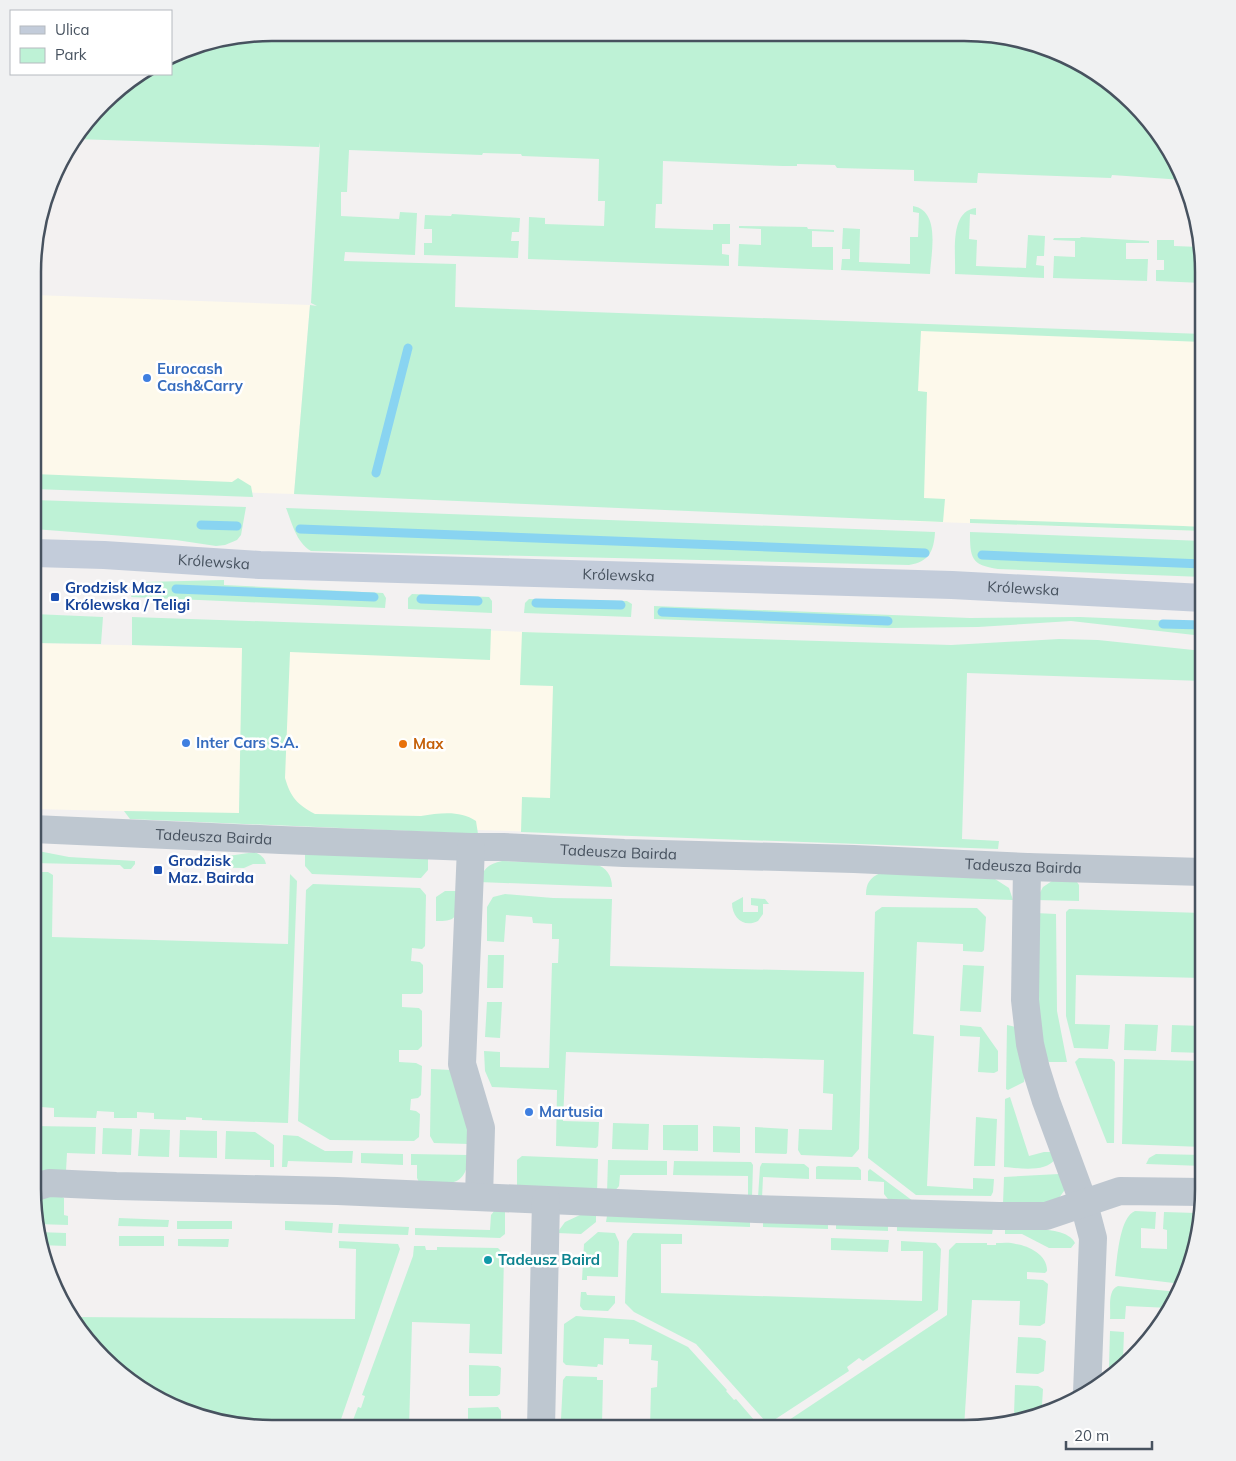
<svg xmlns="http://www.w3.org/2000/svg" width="1236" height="1461" font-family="Mulish,sans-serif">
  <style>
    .commercial { fill: #fdf9eb }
    .green { fill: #bef2d6 }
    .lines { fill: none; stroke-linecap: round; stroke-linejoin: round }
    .stream { stroke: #89d4f1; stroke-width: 9 }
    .street { stroke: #bec7d0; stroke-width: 28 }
    .secondary { stroke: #c3ccda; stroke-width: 28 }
    .shop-dot { fill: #3f7fe0; stroke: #fff; stroke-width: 2 }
    .transit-dot { fill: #1a4fb4; stroke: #fff; stroke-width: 2 }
    .food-dot { fill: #e8710a; stroke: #fff; stroke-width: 2 }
    .culture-dot { fill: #0f9aa8; stroke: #fff; stroke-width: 2 }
    .labels { text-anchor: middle; stroke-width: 5; stroke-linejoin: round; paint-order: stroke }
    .shop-label { font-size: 15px; font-weight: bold; fill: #366cbe; stroke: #fff; text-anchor: start }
    .street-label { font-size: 15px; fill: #47525f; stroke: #fff }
    .transit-label { font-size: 15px; font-weight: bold; fill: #164399; stroke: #fff; text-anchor: start }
    .food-label { font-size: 15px; font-weight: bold; fill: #c56008; stroke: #fff; text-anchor: start }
    .culture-label { font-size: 15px; font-weight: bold; fill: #0d838f; stroke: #fff; text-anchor: start }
    .rim { fill: none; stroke: #47525f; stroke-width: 2.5 }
  </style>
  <rect width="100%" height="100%" fill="#f3f1f1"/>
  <path class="commercial" d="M34 295 310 305 294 494 34 486Z
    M913 328 1203 338V531L904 521Z
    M243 621 579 634 574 833 241 823 242 676 239 814 33 809 37 643 243 648Z"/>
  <path class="green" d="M272 33 996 35 1097 73 1171 152 1183 180 1112 175 1111 178 978 173 977 183 914 181V170L837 168 835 165 797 164V166H783L663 161 662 204H656L655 228 713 230V224H730V244H722V254L729 255V266L528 259 529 217 545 218V224L604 226 605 201H598L599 159 522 156 521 154 483 153 482 155 349 150 347 192H341V216L399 219 400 212 417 213 415 255 345 252 344 261 456 264 455 307 1203 334V342L921 331 918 391 927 392 924 498 945 499 943 522 294 494 310 305 317 306 311 303 320 142 319 147 75 139 114 92 145 74H171V59L195 45Z
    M913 206C941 211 931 253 930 274L841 270 842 259H850V249H842L843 228 860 229 859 262 910 264V237H918L919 213 913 212Z
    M976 208V215L970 214 969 239 977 240 976 266 1026 268 1028 235 1045 236 1044 256H1037L1036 265 1044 266V278L955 274C956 253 949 211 976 208Z
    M452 214 520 218 519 232H512L511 241H519L518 258 424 255V243H432V229H424L425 215 451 216Z
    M739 226 807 227 808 229 834 230V232L812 231V247H833V270L738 266 739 244 761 245V229L739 228Z
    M1081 237 1149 241V243H1126V259H1148L1147 281 1053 278 1054 256 1075 257V241L1053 240 1054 238H1080Z
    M1157 240H1174V246L1200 247 1203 283 1156 281V270H1164V260H1157Z
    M34 474 232 482 238 478 251 486 253 497 34 489Z
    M34 500 246 507 241 535 237 540 225 545 216 546 176 540 34 529Z
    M286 508 935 532C934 551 929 562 909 565L311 551C296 542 292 523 286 508Z
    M970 519 1183 526 1203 527V531L970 523Z
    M970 532 1203 541V577L998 569C971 565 970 558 970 532Z
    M224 580V585L383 593 386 598 385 608 131 597 133 592 144 582Z
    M412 594 489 597 492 601V613L408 609V598Z
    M529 599 627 601 632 604 631 617 524 613 525 603Z
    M654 606 970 618 1080 617 1203 622V636L1071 621 978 627 889 628 654 619Z
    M34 614 103 617 101 644 36 643 34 636Z
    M132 617 491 629 490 660 290 652 285 778C291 798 297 804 315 814L421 816C440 813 460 810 476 821L478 834 130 819 124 811 239 813 242 648 132 645Z
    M522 632 951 645 1059 639 1098 640 1203 651V681L967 673 962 839 999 841 998 849 521 832 522 797 550 798 553 686 520 685Z
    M33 850 69 857 135 861V864L131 869H124L120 865 33 863Z
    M255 852C261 855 265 858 266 864H253L244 868 188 867V862Z
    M305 854 428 858V870L421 878 312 874 305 866Z
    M502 861 596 864C606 868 612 875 612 887L479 882C483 869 488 864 502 861Z
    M33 872H48L53 875 52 937 288 944 290 874 297 881 288 1123 202 1120V1118L186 1117V1120L154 1119V1113L137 1112V1118H114V1112L97 1111 96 1118 54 1117V1108L41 1107 40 1116H33Z
    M880 873 995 879 1009 888 1013 900 866 895C866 883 870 878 880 873Z
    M1052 881 1077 882 1079 885V901L1036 900 1043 887Z
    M313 884 420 888 426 895 425 946 422 949 412 948 411 961 420 962 423 965V992L421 994H402V1007L419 1008 422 1011V1046L418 1050H399V1062L416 1063 422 1066 421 1095 418 1098 411 1099 410 1110 416 1111 420 1114 419 1137 414 1141 330 1140 298 1121 306 890Z
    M445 891H457C456 913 462 922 436 921V897Z
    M505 894 553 898 612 899 610 966 864 972 859 1149 852 1157 801 1155 798 1150 799 1129 832 1130 833 1094 823 1093 824 1060 566 1052 563 1121 599 1122 598 1146 596 1148 556 1146 557 1090 492 1087 485 1071 484 1051 500 1052V1067L549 1068 552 963H558L559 939H552V924L533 923 532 917 506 915 504 942 487 941V907L493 897Z
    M743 897V912H758V906L751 905V898L765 899 769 904H763V914L758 921C744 928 732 918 732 903Z
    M882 907 977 908 986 917 984 950 982 952 963 951V944L917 942 913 1034 934 1036 927 1186 973 1189V1178L994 1179 993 1192 991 1196 916 1195 868 1158 875 912Z
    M1069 909 1203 913V978L1076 975 1075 1024 1110 1025 1108 1049 1074 1048 1066 1016V912Z
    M1035 913 1056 914 1057 1011 1067 1062H1049L1043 1058 1039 1040Z
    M488 955H504L503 988H487Z
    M963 965 984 966 981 1012 960 1011Z
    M487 1002H502L500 1038 485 1037Z
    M1125 1024 1158 1025 1156 1051 1124 1050Z
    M960 1025 981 1027 998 1051V1071L994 1073 978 1072 980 1037 960 1036Z
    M1007 1025 1016 1027 1025 1075 1024 1082 1008 1090 1006 1089Z
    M1172 1025 1203 1026V1053L1171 1052Z
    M1079 1058 1112 1059 1115 1062 1114 1143H1107L1075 1062Z
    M1124 1059 1203 1061V1147L1122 1144Z
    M431 1069 451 1070 469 1128V1144L434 1143 430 1136Z
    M1010 1097 1029 1156 1044 1152H1050L1055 1159C1046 1173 1018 1168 1004 1167L1005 1099Z
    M976 1117 997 1119 995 1166H974Z
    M613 1123 649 1124 648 1150 612 1149Z
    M663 1125H698V1151L663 1150Z
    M33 1126 96 1127 95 1154 67 1153 66 1171 33 1176Z
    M713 1126 740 1127V1153L713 1152Z
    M755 1127 788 1129 787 1153 786 1154 755 1153Z
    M103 1128 132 1129 131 1155 102 1154Z
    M140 1129 170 1130 169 1157 138 1156Z
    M180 1130 217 1131V1158L179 1157Z
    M226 1131 255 1132 274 1145V1167H270V1160L225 1159Z
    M283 1135 298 1136 325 1151H353L352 1163 288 1161 287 1167H282Z
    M361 1153 403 1154V1165L361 1163Z
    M411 1154 468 1155C468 1190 444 1184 419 1182L417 1178V1165H411Z
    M1156 1154 1203 1155V1166L1146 1164 1149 1158Z
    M522 1156 598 1159 597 1192 517 1188V1160Z
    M608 1160 667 1161V1175H620L619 1186 613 1193H607Z
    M674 1161 751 1162 753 1165 752 1197H748V1176L673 1175Z
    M762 1163 804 1164 809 1168V1179L763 1177 762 1198 758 1197 760 1167Z
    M818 1166 858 1167 861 1170V1180L816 1179V1167Z
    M870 1169 913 1201 891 1203 884 1194V1182L868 1181V1171Z
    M1059 1174 1066 1182 1064 1191 1056 1202 1003 1204 1004 1177Z
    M47 1197H62L64 1198V1215L68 1216V1225L37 1224 34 1201Z
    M505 1209V1234L500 1238 415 1235V1228L490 1230 491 1215 495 1210Z
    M1135 1211 1156 1212 1155 1229 1141 1228V1248L1167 1249V1230L1163 1229 1164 1212 1196 1213C1199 1238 1193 1261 1182 1284L1115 1276C1117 1261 1119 1217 1135 1211Z
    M580 1215H596V1222L581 1234 557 1233 565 1222Z
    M607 1216 750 1221V1227L606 1222Z
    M119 1218 169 1220 168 1227 118 1226Z
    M177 1221H232V1229H177Z
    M285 1221 333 1223 332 1233 285 1230Z
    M763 1222 828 1223V1229L763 1227Z
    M339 1224 409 1227 408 1235 338 1233Z
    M836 1224 888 1225V1231L836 1229Z
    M897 1226 993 1229 992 1234 897 1231Z
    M1005 1230C1023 1230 1066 1225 1075 1243L1071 1248H1049L1022 1234H1005Z
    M38 1232 66 1233V1246L40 1245Z
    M598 1232 615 1233 619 1242 618 1277 587 1276V1280H582L584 1244Z
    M633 1233 682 1234V1244H661V1293L922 1301 923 1251H901V1241L936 1243 941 1249 938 1310 863 1361 859 1358 847 1367 849 1371 771 1422H766L696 1344 634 1312 625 1303 627 1241Z
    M119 1236H164V1246H119Z
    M831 1238 889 1240 888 1252 831 1250Z
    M178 1239H229L228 1247 178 1246Z
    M339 1241 398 1244 400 1249 338 1428H256L152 1396 102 1358 71 1317 355 1319 356 1249 339 1248Z
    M956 1243H987V1245H996V1243C1002 1243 1010 1242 1016 1244 1030 1246 1048 1256 1047 1271L1045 1273 1027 1272V1279L1043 1280 1048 1284 1045 1323 1040 1326 1019 1325 1020 1301 972 1300 964 1428H777L947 1315 949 1250Z
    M414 1246H425L426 1250H437V1247L498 1248 504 1254 502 1354 469 1353 470 1324 412 1322 409 1428H350L358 1407 361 1408 365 1396 362 1395 413 1256Z
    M1118 1286 1178 1292 1170 1308 1126 1306 1125 1319H1110C1111 1309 1107 1290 1118 1286Z
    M581 1292H586L587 1295 615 1296V1303L608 1311 583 1310 580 1306Z
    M576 1316 634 1320 688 1347 727 1390 726 1391 734 1400 736 1399 761 1428H650L651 1388 657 1387 658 1361 651 1360 652 1345 629 1344V1339L604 1338 603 1365 598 1364 597 1367 566 1365 563 1362 564 1324Z
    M1110 1331 1124 1332 1123 1359 1114 1368 1109 1367Z
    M1018 1337 1040 1338 1046 1341 1044 1371 1038 1374 1016 1373Z
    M469 1365 498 1366 501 1368 500 1394 497 1396H469Z
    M566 1376 597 1377V1380H603L602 1424 564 1422 561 1419 563 1380Z
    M1015 1385 1038 1386 1043 1389 1042 1405C1034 1413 1025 1414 1014 1414Z
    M498 1407 501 1411V1428H468V1408Z"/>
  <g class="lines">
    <path class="stream" d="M376 473 408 348
      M201 525 237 526
      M300 529 925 553
      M982 555 1203 564
      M176 589 374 597
      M421 599 478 601
      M536 603 621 605
      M662 612 888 621
      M1163 624 1203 625"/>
    <g class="street">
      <path id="s1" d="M33 829 281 840 471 847H503L624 853 854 859 1027 867 1203 872"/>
      <path d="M471 847 462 1064 481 1128 479 1197"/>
      <path d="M1027 867 1025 1000 1030 1044 1036 1069 1046 1101 1084 1204 1093 1238 1087 1393"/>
      <path d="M33 1188 49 1183 116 1186 337 1191 756 1209 999 1216H1046L1120 1191 1203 1192"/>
      <path d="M541 1428 546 1200"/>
    </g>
    <path class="secondary" id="s2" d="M34 553 104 555 260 565 952 585 1203 598"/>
  </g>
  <g class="shop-dot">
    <circle cx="147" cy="378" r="5"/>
    <circle cx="186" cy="743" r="5"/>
    <circle cx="529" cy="1112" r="5"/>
  </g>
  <g class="transit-dot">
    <rect x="50" y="592" width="10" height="10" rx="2.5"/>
    <rect x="153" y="865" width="10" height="10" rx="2.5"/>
  </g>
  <circle class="food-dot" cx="403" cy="744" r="5"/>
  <circle class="culture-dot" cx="488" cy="1260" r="5"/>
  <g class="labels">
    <g class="shop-label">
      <text x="157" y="374">Eurocash<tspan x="157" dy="17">Cash&amp;Carry</tspan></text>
      <text x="196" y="748">Inter Cars S.A.</text>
      <text x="539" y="1117">Martusia</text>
    </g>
    <g class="street-label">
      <text dy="5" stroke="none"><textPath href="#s2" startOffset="180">Królewska</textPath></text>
      <text dy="5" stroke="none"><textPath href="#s2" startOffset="585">Królewska</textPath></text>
      <text dy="5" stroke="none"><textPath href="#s2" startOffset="990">Królewska</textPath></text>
      <text dy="5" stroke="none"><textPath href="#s1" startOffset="181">Tadeusza Bairda</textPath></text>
      <text dy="5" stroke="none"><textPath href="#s1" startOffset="586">Tadeusza Bairda</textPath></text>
      <text dy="5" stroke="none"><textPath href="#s1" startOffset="991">Tadeusza Bairda</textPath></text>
    </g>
    <g class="transit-label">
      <text x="65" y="593">Grodzisk Maz.<tspan x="65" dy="17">Królewska / Teligi</tspan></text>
      <text x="168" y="866">Grodzisk<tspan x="168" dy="17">Maz. Bairda</tspan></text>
    </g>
    <g class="food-label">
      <text x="413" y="749">Max</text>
    </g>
    <g class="culture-label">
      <text x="498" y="1265">Tadeusz Baird</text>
    </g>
  </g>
  <path d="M0 0H1236V1461H0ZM272 41H964A231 231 0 0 1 1195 272V1189A231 231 0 0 1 964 1420H272A231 231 0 0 1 41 1189V272A231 231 0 0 1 272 41Z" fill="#f0f1f2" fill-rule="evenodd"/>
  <path class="rim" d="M272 41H964A231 231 0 0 1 1195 272V1189A231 231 0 0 1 964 1420H272A231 231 0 0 1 41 1189V272A231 231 0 0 1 272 41Z"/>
  <rect x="10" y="10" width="162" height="65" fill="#ffffff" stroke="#b5babf"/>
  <rect x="20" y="26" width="25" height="8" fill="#c3ccda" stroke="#b5babf"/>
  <text x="55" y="35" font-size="15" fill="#47525f">Ulica</text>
  <rect x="20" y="48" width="25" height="15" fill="#bef2d6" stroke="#b5babf"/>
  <text x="55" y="60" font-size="15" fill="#47525f">Park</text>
  <path d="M1066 1441v8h86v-8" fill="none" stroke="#47525f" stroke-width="2.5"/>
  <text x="1074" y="1441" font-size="15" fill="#47525f" stroke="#ffffff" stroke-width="4" paint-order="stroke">20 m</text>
</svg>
